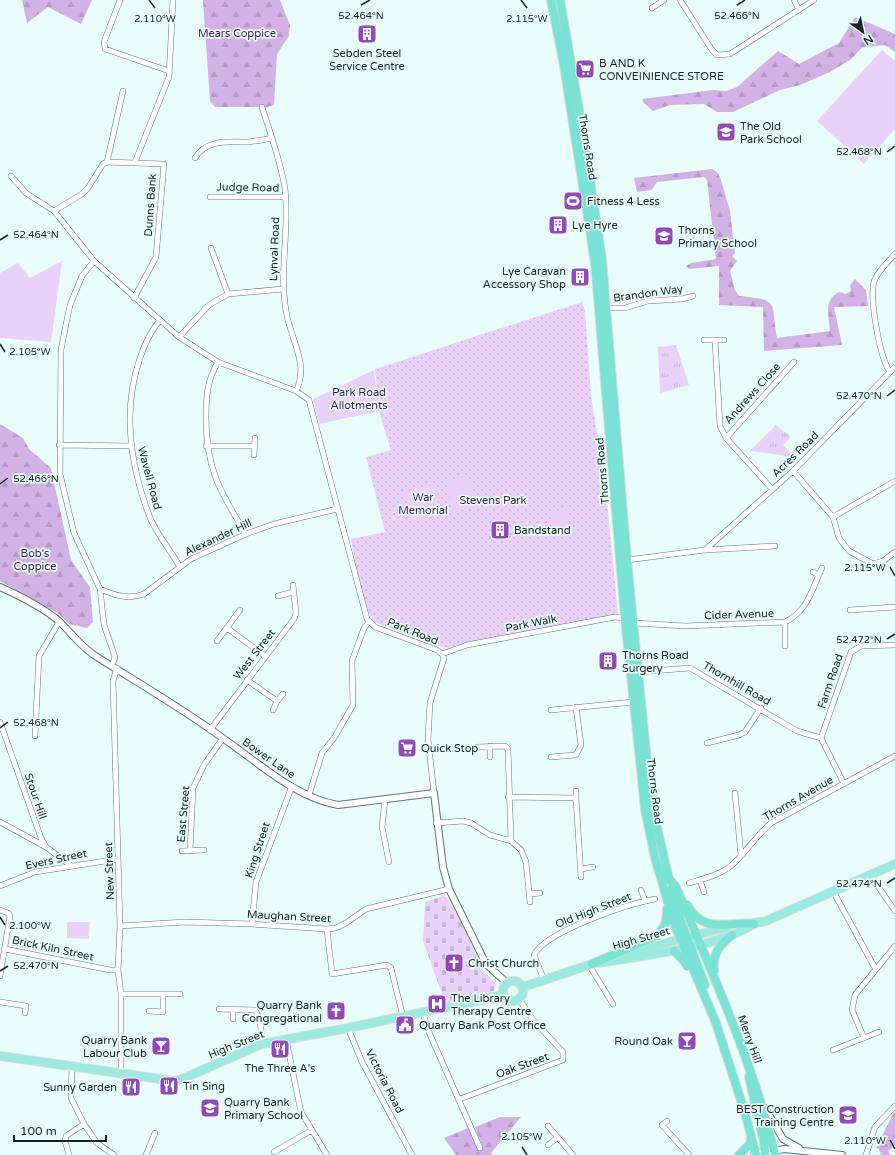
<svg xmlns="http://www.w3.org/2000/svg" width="895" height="1155" font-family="'Varela Round',sans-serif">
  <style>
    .grass { fill: url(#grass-tufts) }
    .forest { fill: url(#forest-firs) }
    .cemetery { fill: url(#cemetery-stones) }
    .park { fill: url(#park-dots) }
    .garden { fill: #ead1f9 }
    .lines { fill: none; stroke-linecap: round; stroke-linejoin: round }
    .minor-casing { stroke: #597974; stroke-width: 6 }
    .tertiary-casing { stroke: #597974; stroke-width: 8 }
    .primary-casing { stroke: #dadcdb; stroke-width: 10 }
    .trunk-casing { stroke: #dadcdb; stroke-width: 10 }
    .minor { stroke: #fff; stroke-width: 5 }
    .tertiary { stroke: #fff; stroke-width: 6 }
    .primary { stroke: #9be9df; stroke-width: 8 }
    .trunk { stroke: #7ae2d4; stroke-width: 8 }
    .ticks { fill: none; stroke: #162321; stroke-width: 1.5 }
    .labels { text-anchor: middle; stroke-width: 3.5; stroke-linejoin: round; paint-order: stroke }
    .park-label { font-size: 11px; fill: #441a58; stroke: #e9fefb }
    .poi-label { font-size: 11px; fill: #162321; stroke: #e9fefb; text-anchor: start }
    .street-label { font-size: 11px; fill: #162321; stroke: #e9fefb }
    .ticks-label { font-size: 10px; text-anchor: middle; fill: #162321; stroke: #e9fefb; stroke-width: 3.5; stroke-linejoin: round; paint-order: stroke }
  </style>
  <defs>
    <pattern id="grass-tufts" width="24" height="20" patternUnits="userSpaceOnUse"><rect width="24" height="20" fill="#ead1f9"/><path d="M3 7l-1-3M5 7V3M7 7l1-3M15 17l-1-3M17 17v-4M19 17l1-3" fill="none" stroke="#c8b3d5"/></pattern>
    <pattern id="forest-firs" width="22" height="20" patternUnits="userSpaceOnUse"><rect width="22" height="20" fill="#d2b1e6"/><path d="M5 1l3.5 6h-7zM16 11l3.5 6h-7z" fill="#b498c5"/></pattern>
    <pattern id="cemetery-stones" width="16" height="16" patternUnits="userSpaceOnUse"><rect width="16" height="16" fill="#ead1f9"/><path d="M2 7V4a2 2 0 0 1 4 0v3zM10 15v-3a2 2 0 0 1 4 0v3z" fill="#c8b3d5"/></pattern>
    <pattern id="park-dots" width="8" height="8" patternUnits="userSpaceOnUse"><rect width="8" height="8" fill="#ead1f9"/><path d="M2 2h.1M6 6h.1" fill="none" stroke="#c8b3d5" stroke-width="1.8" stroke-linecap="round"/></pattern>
  </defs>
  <rect width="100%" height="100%" fill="#e9fefb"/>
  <path class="grass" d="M676 345 689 385 660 393 658 347Z
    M776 425 791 437 783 445 791 453 788 456 750 451Z"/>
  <path class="forest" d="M22 0H92L81 24 48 7 27 23Z
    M203 0H280L290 25 289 36 277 54 274 105 267 107H215L210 101Z
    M855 17 895 34V52L885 45 863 47 850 60 830 72 800 85 780 90 733 112H717L704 104 670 105 653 111 644 103 642 99 713 90 726 91 737 87 778 51 799 64 839 43Z
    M712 169 718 173 721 180 730 211 735 253 732 256 737 261 730 271 735 290 739 296C782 300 770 302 777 338L830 331C829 316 823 300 839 292L846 294 851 291 850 285 855 279 866 290 868 306 834 307 842 345 764 351 763 307 719 305V266L689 269 686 266 691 263 716 259 707 180 704 177 657 182 652 190 637 192 634 178Z
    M0 424 23 438 29 449 51 468 71 560 90 587 93 622 87 628 69 624 59 614 0 581Z
    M895 1110V1146L888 1151 891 1155H881L879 1149 876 1148Z
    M500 1117H521L491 1153 493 1155H456L444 1138 468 1128 477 1147 482 1145 475 1127Z"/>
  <path class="cemetery" d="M443 896 446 897 464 926 481 968 496 984 495 989 492 993 445 1003 423 941 425 902Z"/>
  <path class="park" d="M582 302 585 311 591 395 606 491 618 614 468 642 449 648 442 647 374 622C362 607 354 559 351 539L385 532 366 457 391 450 379 411 375 369Z"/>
  <path class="garden" d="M882 50 895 61V129L864 164 817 121Z
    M62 261 51 342 0 338V273L18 263 30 278Z
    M374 370 379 411 319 424 313 399Z
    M469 476 476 507 453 512 446 482Z
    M434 485 441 515 412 522 405 492Z
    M566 509 571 533 556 536 551 512Z
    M67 922H90L89 939 67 938Z"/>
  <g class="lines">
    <defs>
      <path id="minor" d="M120 0 104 42 105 49 169 71
        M680 0 712 50 717 55 730 54 814 0
        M794 0 799 10
        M652 8 664 0
        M262 107C270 133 281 162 285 189 290 231 278 273 287 316 292 341 309 366 296 391
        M195 158C206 139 228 142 247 142 255 141 264 140 272 138
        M107 162 164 164 156 257 134 298
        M135 162 169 77 173 0
        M11 176 26 193 54 211 94 261 179 337 218 362 296 391 309 400 367 619 375 627 437 650 442 654 444 658 430 703 428 739 434 793
        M210 197H286
        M54 211 82 194 88 188 103 164 107 162 123 91
        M211 248 228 294
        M94 261 82 276 70 305 65 329 61 350 60 474 74 533 100 589 104 625 115 657 112 666
        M606 308H625L648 301 682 299 693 296
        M160 320C150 332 145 343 140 358 122 410 130 464 149 515 155 532 171 551 180 567
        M179 337 209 305 228 294 283 289
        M704 340H724
        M715 340 720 426 726 438 772 489
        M218 362C207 380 206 397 206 418 206 468 220 492 246 534
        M890 372C880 358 868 295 875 279 879 270 889 261 895 254
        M726 438 794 362
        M59 445 131 446
        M206 446H254
        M254 455 255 438
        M793 471 833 517 839 538 849 551 873 564 883 561 895 552
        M833 517 895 481
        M705 550 793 471 895 367
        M627 560 705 550 775 546
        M813 572 819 575
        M100 589C114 595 128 600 144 594L191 559 246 534 274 524 337 509
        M278 596 293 592
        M850 610 895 607
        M785 622V646
        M634 623 686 626 785 622C808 611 812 589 822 568
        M227 628 265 656
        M217 641 240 610
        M442 654 467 645 615 617 625 618
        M117 668 113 681 120 926 118 970 121 994V1074
        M638 672 690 668 797 731 821 738
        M247 680 277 701
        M273 710 277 701 283 694
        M551 710 633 702
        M0 722 41 838 46 847 70 865
        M210 730 294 619 296 613 293 585
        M35 736 39 656 59 622
        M821 738 851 652 861 646 895 645
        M821 738 844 784
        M707 743 739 735 745 732 761 708
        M490 746V757
        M477 747 505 746 508 749 511 841
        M551 757 576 755 581 745 576 707
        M576 791V798
        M735 793 741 855
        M309 795 322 753 334 738 353 705 352 661 364 628 368 623
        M508 797 576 798 581 877
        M385 800 382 827 389 862
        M0 822 46 847
        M436 823 463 821 471 823 490 835 511 841 521 850 526 862 530 902
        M182 851 204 850
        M190 851 193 788 204 765 223 738
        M581 869 593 867
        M871 876 895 911
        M700 880 704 892
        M689 883C703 879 720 875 732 865 746 852 756 836 771 823L895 756
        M0 886 35 872 118 859
        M641 890 645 901
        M833 891 875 968
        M529 894 540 893
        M0 910 8 913 10 916 0 976
        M252 924 256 882 292 786
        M120 926 185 922 252 924 327 929 336 928 346 923 366 909 449 889
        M327 929 332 974 387 965 391 968 403 1017
        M5 949 110 970H118
        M589 965 613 1004
        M544 980 534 955C546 931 628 904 655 899
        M121 994H180
        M0 1002 26 1006 25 1013
        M219 1009 255 1010 260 1019 262 1044
        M149 1011 163 1012V995
        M423 1013 428 1030 480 1148
        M233 1019V1010
        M348 1028 362 1062 405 1142
        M864 1038 852 1010 855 995 895 946
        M286 1039 301 1112 327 1155
        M833 1050 879 1032
        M72 1067 71 1098 84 1124 97 1143 114 1155
        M460 1099 563 1060V1052L533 1020 519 999
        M667 1121 662 1125 689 1155
        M548 1126 573 1155
        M406 1144 412 1155
        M548 1145 557 1138
        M274 1152 312 1130
        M69 1155 65 1141 66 1136 84 1124
        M146 1155 155 1133
        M866 1155 875 1127 895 1106"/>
      <path id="tertiary" d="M0 587C18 595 45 609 60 622 72 634 82 648 97 657 140 684 183 709 224 739 259 763 296 798 338 805L434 793 443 867 449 889 486 964 507 983
        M765 1108 783 1139 799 1148
        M754 1155 784 1149 842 1155"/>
      <path id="primary" d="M748 924 766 921 784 913 895 864
        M616 956 727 927
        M594 963C611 962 626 958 643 956 680 949 721 944 754 924
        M503 991a10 10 0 1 1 20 0a10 10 0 1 1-20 0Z
        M523 987 598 962
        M0 1056 174 1081 182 1079 262 1044 348 1028 504 995"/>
      <path id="trunk" d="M551 0 563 60 595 263 625 618 645 809 655 858 675 926 716 1023 745 1113 756 1155
        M560 0 580 115 602 259 627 560 651 802 669 879 676 887C713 975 753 1062 775 1155
        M672 888 681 922 705 985
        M687 905C705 935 725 921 754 924
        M674 951 684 961 687 966
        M592 964 658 935 666 923 667 909
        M714 971C712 953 720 945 732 935
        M749 1077 764 1142 765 1155
        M739 1155 750 1144 751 1137"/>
    </defs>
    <use href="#minor" class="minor-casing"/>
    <use href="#tertiary" class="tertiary-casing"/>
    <use href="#primary" class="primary-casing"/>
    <use href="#trunk" class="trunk-casing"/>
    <use href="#minor" class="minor"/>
    <use href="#tertiary" class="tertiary"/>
    <use href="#primary" class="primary"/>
    <use href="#trunk" class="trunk"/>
  </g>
  <path class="ticks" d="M149 0 155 8M521 0 527 8M361 5 370 0M737 5 745 0M887 152 895 146M0 240 8 235M0 344 5 352M887 396 895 390M0 484 8 478M890 567 895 576M887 639 895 634M0 728 8 722M887 883 895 878M0 917 5 925M0 971 8 966M890 1140 895 1149M522 1147 527 1155"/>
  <defs>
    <symbol id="building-square" viewBox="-11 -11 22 22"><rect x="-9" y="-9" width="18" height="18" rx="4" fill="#9348b9" stroke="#e9fefb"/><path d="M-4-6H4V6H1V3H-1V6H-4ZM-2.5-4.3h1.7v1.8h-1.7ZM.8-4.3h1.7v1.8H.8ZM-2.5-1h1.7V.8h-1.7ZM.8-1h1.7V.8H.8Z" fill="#fff"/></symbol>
    <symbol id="supermarket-square" viewBox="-11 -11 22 22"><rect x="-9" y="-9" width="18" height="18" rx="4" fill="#9348b9" stroke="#e9fefb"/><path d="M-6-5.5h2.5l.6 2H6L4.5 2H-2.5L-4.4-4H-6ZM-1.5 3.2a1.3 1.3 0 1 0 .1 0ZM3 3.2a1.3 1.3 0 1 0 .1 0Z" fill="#fff"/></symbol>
    <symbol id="school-square" viewBox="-11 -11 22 22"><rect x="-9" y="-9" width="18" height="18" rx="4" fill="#9348b9" stroke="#e9fefb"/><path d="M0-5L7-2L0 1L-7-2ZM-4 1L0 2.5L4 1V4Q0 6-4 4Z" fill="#fff"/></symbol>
    <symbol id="stadium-square" viewBox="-11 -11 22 22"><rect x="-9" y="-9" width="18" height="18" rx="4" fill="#9348b9" stroke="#e9fefb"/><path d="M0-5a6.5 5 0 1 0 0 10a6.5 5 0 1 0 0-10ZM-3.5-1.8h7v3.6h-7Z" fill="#fff"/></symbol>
    <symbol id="church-square" viewBox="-11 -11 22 22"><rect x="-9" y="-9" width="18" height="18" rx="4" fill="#9348b9" stroke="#e9fefb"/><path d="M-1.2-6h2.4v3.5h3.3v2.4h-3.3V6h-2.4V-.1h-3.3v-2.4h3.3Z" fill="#fff"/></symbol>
    <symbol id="hospital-square" viewBox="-11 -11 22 22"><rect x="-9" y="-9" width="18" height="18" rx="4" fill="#9348b9" stroke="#e9fefb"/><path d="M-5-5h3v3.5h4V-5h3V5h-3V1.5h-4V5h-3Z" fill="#fff"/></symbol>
    <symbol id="civic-square" viewBox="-11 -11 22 22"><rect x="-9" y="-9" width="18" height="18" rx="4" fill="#9348b9" stroke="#e9fefb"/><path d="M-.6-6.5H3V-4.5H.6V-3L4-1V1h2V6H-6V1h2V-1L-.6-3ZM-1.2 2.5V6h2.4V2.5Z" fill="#fff"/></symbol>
    <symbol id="bar-square" viewBox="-11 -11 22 22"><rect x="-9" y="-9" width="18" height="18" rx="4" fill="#9348b9" stroke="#e9fefb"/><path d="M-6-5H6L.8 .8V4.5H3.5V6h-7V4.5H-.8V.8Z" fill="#fff"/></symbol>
    <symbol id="restaurant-square" viewBox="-11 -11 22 22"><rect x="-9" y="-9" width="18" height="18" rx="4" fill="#9348b9" stroke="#e9fefb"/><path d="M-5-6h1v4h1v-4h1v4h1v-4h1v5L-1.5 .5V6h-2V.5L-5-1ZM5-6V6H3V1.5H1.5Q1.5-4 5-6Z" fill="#fff"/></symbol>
    <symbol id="university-square" viewBox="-11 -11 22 22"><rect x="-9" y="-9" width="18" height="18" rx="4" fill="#9348b9" stroke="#e9fefb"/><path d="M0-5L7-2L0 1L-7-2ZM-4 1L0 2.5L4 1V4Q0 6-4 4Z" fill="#fff"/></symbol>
  </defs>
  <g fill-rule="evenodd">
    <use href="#building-square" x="356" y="23" width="22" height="22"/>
    <use href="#supermarket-square" x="574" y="58" width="22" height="22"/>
    <use href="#school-square" x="715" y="121" width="22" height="22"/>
    <use href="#stadium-square" x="562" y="190" width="22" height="22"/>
    <use href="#building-square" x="547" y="214" width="22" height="22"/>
    <use href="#school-square" x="653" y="225" width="22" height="22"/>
    <use href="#building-square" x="569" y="266" width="22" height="22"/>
    <use href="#building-square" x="489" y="519" width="22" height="22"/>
    <use href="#building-square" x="597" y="650" width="22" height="22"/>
    <use href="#supermarket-square" x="396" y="737" width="22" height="22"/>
    <use href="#church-square" x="443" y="952" width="22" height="22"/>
    <use href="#hospital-square" x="426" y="993" width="22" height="22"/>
    <use href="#church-square" x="325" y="1000" width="22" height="22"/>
    <use href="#civic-square" x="394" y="1014" width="22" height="22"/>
    <use href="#bar-square" x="676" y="1030" width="22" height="22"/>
    <use href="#bar-square" x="150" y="1035" width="22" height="22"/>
    <use href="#restaurant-square" x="269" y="1038" width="22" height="22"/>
    <use href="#restaurant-square" x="158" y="1075" width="22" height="22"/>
    <use href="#restaurant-square" x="120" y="1076" width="22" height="22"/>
    <use href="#school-square" x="199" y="1097" width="22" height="22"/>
    <use href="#university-square" x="837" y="1104" width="22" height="22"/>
  </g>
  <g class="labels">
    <g class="park-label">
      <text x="237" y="37">Mears Coppice</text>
      <text x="359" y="396">Park Road<tspan x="359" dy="13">Allotments</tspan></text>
      <text x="423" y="501">War<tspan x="423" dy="13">Memorial</tspan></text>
      <text x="493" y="504">Stevens Park</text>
      <text x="35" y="557">Bob's<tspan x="35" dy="13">Coppice</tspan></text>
    </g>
    <g class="poi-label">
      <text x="367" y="57" text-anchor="middle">Sebden Steel<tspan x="367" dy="13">Service Centre</tspan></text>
      <text x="599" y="67">B AND K<tspan x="599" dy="13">CONVEINIENCE STORE</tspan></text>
      <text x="740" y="130">The Old<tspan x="740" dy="13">Park School</tspan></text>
      <text x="587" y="205">Fitness 4 Less</text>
      <text x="572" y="229">Lye Hyre</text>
      <text x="678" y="234">Thorns<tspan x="678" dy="13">Primary School</tspan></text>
      <text x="566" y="275" text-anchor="end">Lye Caravan<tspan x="566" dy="13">Accessory Shop</tspan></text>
      <text x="514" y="534">Bandstand</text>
      <text x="622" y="659">Thorns Road<tspan x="622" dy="13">Surgery</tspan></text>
      <text x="421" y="752">Quick Stop</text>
      <text x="468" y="967">Christ Church</text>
      <text x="451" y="1002">The Library<tspan x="451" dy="13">Therapy Centre</tspan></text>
      <text x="322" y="1009" text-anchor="end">Quarry Bank<tspan x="322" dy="13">Congregational</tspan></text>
      <text x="419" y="1029">Quarry Bank Post Office</text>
      <text x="147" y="1044" text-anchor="end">Quarry Bank<tspan x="147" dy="13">Labour Club</tspan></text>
      <text x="673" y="1045" text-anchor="end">Round Oak</text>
      <text x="280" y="1072" text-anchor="middle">The Three A's</text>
      <text x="183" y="1090">Tin Sing</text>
      <text x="117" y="1091" text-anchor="end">Sunny Garden</text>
      <text x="224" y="1106">Quarry Bank<tspan x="224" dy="13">Primary School</tspan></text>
      <text x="834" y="1113" text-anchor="end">BEST Construction<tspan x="834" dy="13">Training Centre</tspan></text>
    </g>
    <g class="street-label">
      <text transform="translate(588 147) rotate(81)" y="4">Thorns Road</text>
      <text transform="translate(248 187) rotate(1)" y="4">Judge Road</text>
      <text transform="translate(150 205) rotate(-86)" y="4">Dunns Bank</text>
      <text transform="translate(274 249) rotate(-88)" y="4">Lynval Road</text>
      <text transform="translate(648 293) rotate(-8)" y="4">Brandon Way</text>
      <text transform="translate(752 393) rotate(-48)" y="4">Andrews Close</text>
      <text transform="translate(795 454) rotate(-44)" y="4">Acres Road</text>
      <text transform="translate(602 471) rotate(-95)" y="4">Thorns Road</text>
      <text transform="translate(150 478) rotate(75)" y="4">Wavell Road</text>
      <text transform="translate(218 537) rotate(-25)" y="4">Alexander Hill</text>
      <text transform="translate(739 614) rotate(-2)" y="4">Cider Avenue</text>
      <text transform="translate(531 623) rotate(-11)" y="4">Park Walk</text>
      <text transform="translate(413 631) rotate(22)" y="4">Park Road</text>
      <text transform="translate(254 654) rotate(-52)" y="4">West Street</text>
      <text transform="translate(830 681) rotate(-71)" y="4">Farm Road</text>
      <text transform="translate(737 683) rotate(30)" y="4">Thornhill Road</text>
      <text transform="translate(269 758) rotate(35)" y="4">Bower Lane</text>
      <text transform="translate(655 791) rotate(83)" y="4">Thorns Road</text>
      <text transform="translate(36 796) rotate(71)" y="4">Stour Hill</text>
      <text transform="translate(798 798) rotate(-30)" y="4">Thorns Avenue</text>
      <text transform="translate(183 814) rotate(-85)" y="4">East Street</text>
      <text transform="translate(257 850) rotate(-72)" y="4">King Street</text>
      <text transform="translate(56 859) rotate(-12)" y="4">Evers Street</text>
      <text transform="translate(109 871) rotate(-92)" y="4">New Street</text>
      <text transform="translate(593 910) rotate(-21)" y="4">Old High Street</text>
      <text transform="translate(289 916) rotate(3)" y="4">Maughan Street</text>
      <text transform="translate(641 938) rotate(-16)" y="4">High Street</text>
      <text transform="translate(53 948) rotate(12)" y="4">Brick Kiln Street</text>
      <text transform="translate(750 1039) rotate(70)" y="4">Merry Hill</text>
      <text transform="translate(236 1044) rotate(-22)" y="4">High Street</text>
      <text transform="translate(522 1065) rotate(-20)" y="4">Oak Street</text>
      <text transform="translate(385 1081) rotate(63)" y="4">Victoria Road</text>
    </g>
  </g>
  <g class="ticks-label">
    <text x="361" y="19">52.464°N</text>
    <text x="737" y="19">52.466°N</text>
    <text x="155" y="22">2.110°W</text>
    <text x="527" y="22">2.115°W</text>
    <text x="859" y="155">52.468°N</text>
    <text x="36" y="238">52.464°N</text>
    <text x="30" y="355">2.105°W</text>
    <text x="859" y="399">52.470°N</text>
    <text x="36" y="482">52.466°N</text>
    <text x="865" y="571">2.115°W</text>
    <text x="859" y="643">52.472°N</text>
    <text x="36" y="726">52.468°N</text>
    <text x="859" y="887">52.474°N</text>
    <text x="30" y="929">2.100°W</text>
    <text x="36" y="969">52.470°N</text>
    <text x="522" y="1140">2.105°W</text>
    <text x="865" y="1144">2.110°W</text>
  </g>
  <g transform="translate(863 32) rotate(147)" stroke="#e9fefb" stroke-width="3" paint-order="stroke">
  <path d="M0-3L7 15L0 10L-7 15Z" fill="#162321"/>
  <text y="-6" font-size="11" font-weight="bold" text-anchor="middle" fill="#162321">N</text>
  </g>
  <path d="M14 1135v6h92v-6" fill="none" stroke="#162321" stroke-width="2"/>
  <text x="20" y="1135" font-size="12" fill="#162321" stroke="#e9fefb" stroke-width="3" paint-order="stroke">100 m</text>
</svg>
